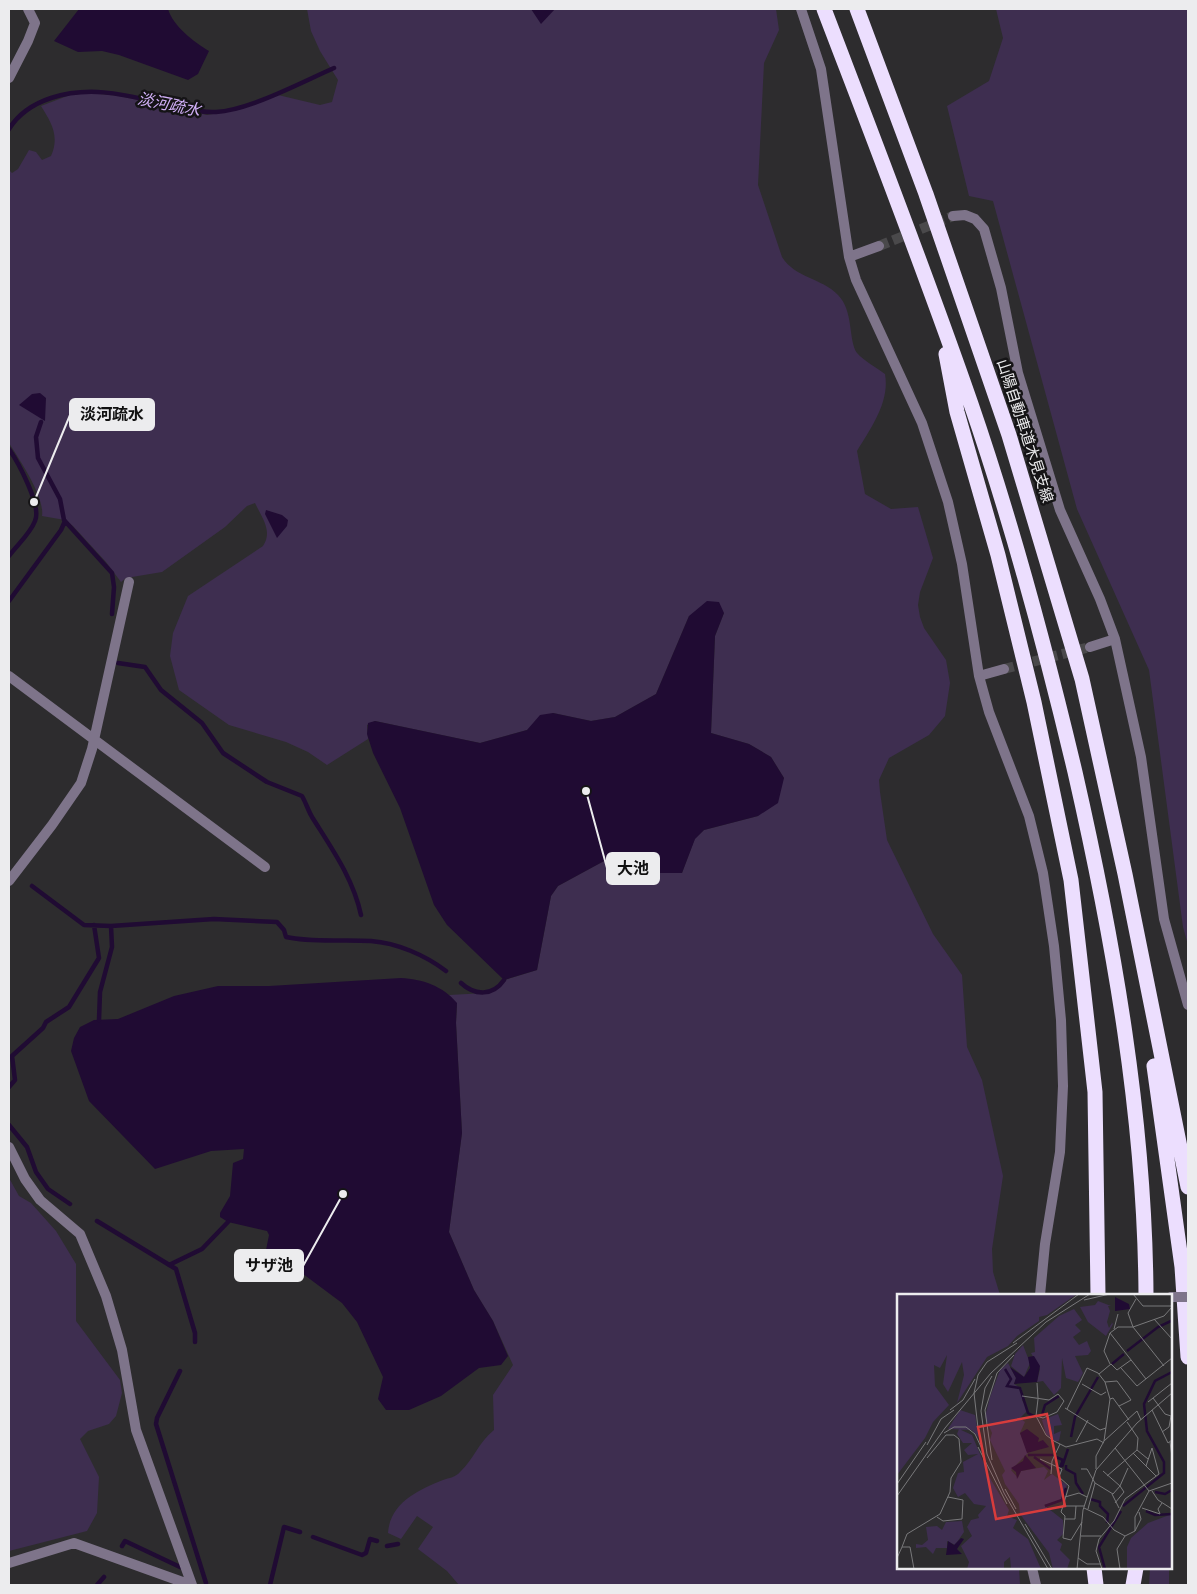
<svg xmlns="http://www.w3.org/2000/svg" width="1197" height="1594" font-family="Jost,'Noto Sans JP',sans-serif">
  <style>
    .green { fill: #3e2e50 }
    .water { fill: #200b33 }
    .lines { fill: none; stroke-linecap: round; stroke-linejoin: round }
    .stream { stroke: #200b33; stroke-width: 4.5 }
    .street-tunnel { stroke: #4a494b; stroke-width: 10; stroke-dasharray: 10 5; stroke-linecap: butt }
    .street { stroke: #7e748a; stroke-width: 10 }
    .highway { stroke: #ecdefe; stroke-width: 15 }
    .street-bridge { stroke: #7e748a; stroke-width: 10 }
    .labels { text-anchor: middle; stroke-width: 5; stroke-linejoin: round; paint-order: stroke }
    .street-label { font-size: 15px; fill: #ececee; stroke: #151416 }
    .water-label { font-size: 16px; font-style: italic; fill: #d1b0f8; stroke: #151416 }
    .inset-river { fill: none; stroke: #200b33; stroke-width: 2.5 }
    .inset-road { fill: none; stroke: #79797b; stroke-width: 1 }
    .view { fill: #d83c3c; fill-opacity: 0.15; stroke: #d83c3c; stroke-width: 2.5 }
    .inset-edge { fill: none; stroke: #ececee; stroke-width: 2.5 }
    .leader { fill: none; stroke: #ececee; stroke-width: 2 }
    .callout-dot { fill: #ececee; stroke: #151416; stroke-width: 2 }
    .callout { fill: #ececee; stroke: #ececee; stroke-width: 2 }
    .callout-label { font-size: 16px; text-anchor: middle; font-weight: bold; fill: #111 }
  </style>
  <rect width="100%" height="100%" fill="#2d2c2e"/>
  <path class="green" d="M307 9H776L779 30 764 63 758 185 782 257C795 278 822 278 838 295 854 311 848 340 857 353 864 361 877 368 885 374 890 402 871 428 857 451L865 494 891 509 918 507 933 558 920 592 918 605 920 617 924 628 946 660 950 683 945 716 929 735 889 758 879 780 880 792 887 840 933 934 962 975 967 1047 982 1080 1003 1176 992 1249 993 1272 1000 1295H898V1568H1019L1020 1585H459L447 1571 418 1549 433 1527 417 1516 401 1539 388 1533C390 1503 418 1490 443 1480 449 1478 456 1477 460 1472 474 1459 478 1443 494 1430L493 1395 513 1365 493 1321 474 1290 449 1232 462 1133 456 1023 457 1006 449 995 486 993 501 986 505 980 537 970 551 896 558 886 604 861 615 859H626L659 873H682L695 838 704 830 758 816 784 778 771 757 749 744 711 733 715 636 724 613 689 616 656 694 615 717 591 721 553 713 527 730 480 743 375 721 367 725 368 739 327 765 308 752 286 742 229 725 179 690 170 656 173 633 188 596 263 546C273 531 262 518 255 503L247 506 225 527 162 572 126 578 121 582 106 562 73 526 65 520 42 516C45 497 19 459 9 443V170L12 173 18 169 29 150 36 152 42 160 51 156C60 136 51 122 41 106L70 95 90 93 119 96 207 115 238 110 278 95 320 105 332 102 338 80 320 51 311 31Z
    M996 9H1188V945L1183 927 1149 670 1077 509 993 201 969 196 947 106 989 81 1003 38Z
    M9 1178 19 1196 31 1203 56 1231 76 1264V1321L120 1380 122 1393 116 1416 109 1424 88 1431 80 1439 99 1477 97 1513 87 1531 9 1551Z
    M1150 1568H1169V1585H1149Z"/>
  <path class="water" d="M79 9H168C173 26 194 42 209 51L198 74 188 80 119 55 102 51 78 52 54 41Z
    M531 9H555L541 24Z
    M40 393 46 398 45 421 19 405 32 394Z
    M266 510 282 515 288 520 287 526 277 538 265 514Z
    M707 601 719 602 724 613 715 636 711 733 749 744 771 757 784 778 778 803 758 816 704 830 695 839 682 873H659L626 859H615L604 861 558 886 551 896 537 970 504 980 447 925 434 905 400 808 373 753 367 734 368 723 375 721 480 743 527 730 540 715 553 713 591 721 615 717 656 694 689 616Z
    M401 978C422 979 443 986 457 1003L456 1023 462 1133 449 1232 474 1290 493 1321 508 1356 501 1365 479 1368 441 1396 409 1410H386L378 1399 383 1377 357 1322 342 1303 279 1256 266 1250 269 1235 267 1231 228 1222 220 1217V1213L230 1196 233 1163 243 1159 244 1149 211 1151 155 1169 89 1101 71 1051 74 1038 80 1027 94 1020 118 1019 174 996 218 986H269Z"/>
  <g class="lines">
    <path class="stream" d="M9 129C19 113 33 104 51 98 94 84 132 97 175 106 188 109 202 113 216 112 250 110 302 82 334 68
      M41 422 36 437 38 458 60 499 64 520 112 573 114 587 112 614
      M9 449C18 462 42 506 35 521 30 534 17 545 9 556
      M9 601 61 530 65 521
      M118 663 145 667 161 690 202 723 223 753 267 782 302 796C306 803 308 810 312 817 332 849 353 878 361 915
      M32 886 84 925 111 926 214 919 277 922 284 930 286 937C314 943 342 939 371 941 397 943 425 955 446 971
      M461 983C475 996 493 996 504 980
      M99 1020 100 992 112 947 111 926
      M9 1087 15 1080 12 1056 43 1028 46 1022 69 1007 99 958 94 925
      M9 1125 27 1147 36 1172 48 1189 70 1204
      M97 1221 176 1269 195 1333V1342
      M169 1265 202 1249 228 1222
      M180 1371 157 1418 156 1424 206 1583
      M313 1537 362 1555 366 1553 370 1539 377 1541
      M122 1546 125 1541 180 1567
      M387 1546 398 1544
      M97 1585 104 1577
      M270 1585 284 1527 300 1532"/>
    <path class="street-tunnel" d="M879 246 953 216
      M1004 669 1090 647"/>
    <path class="street" d="M801 9 821 69 849 257 856 280 922 423 948 502 962 564 979 676 989 712 1029 816 1043 873 1054 946 1061 1020 1063 1086 1060 1152 1045 1244 1040 1295
      M9 78 28 41 35 23 28 9
      M953 216 965 215 975 219 984 229 1001 288 1018 373 1060 510 1100 599 1115 639 1141 757 1164 919 1188 1005
      M849 257 879 246
      M1090 647 1115 639
      M9 676 265 867
      M979 676 1004 669
      M9 881 52 825 81 783 92 749 129 582
      M9 1147 25 1179 40 1200 80 1234 106 1296 122 1350 136 1430 192 1585
      M9 1563 74 1543 191 1585
      M1032 1568 1036 1585"/>
    <path class="highway" d="M824 9C874 140 925 271 971 404 1012 523 1046 650 1075 772 1114 943 1145 1119 1146 1295
      M857 9 926 194 1009 435 1082 679 1125 874 1188 1187
      M946 354 957 412 998 555 1034 702 1071 880 1095 1092 1098 1295
      M1154 1066 1182 1267 1188 1357
      M1094 1568 1096 1585
      M1133 1585 1136 1568"/>
    <path class="street-bridge" d="M1171 1297H1188"/>
  </g>
  <g class="labels">
    <g class="street-label">
      <text transform="translate(1025 431) rotate(72)" y="5">山陽自動車道木見支線</text>
    </g>
    <g class="water-label">
      <text transform="translate(169 104) rotate(11)" y="6">淡河疏水</text>
    </g>
  </g>
  <g transform="translate(897 1294)">
    <rect width="275" height="275" fill="#2d2c2e"/>
    <path d="M1 0H180L150 21 142 23V27L120 42 111 52 90 63 60 109 67 81 65 68 51 98 46 90 50 61 43 74 37 71 38 92 52 111 36 128 28 144 0 181ZM201 7 214 12H211L213 17 210 28 212 34 215 29 213 26 216 30 209 42 191 28 183 13 198 11ZM177 15 185 26 178 31 184 37 176 43 182 51 190 47 194 57 191 61 178 62 186 79 181 88 169 84 165 64 164 94 157 101 146 87 140 88 143 75 134 59 138 58 137 44 162 22ZM126 51 133 69 127 83 114 72 118 60ZM111 69 119 84 117 90 125 95V106L131 116 123 124 128 128 123 139 131 159 114 176 121 184 124 177 147 173 151 177 147 186 155 180 170 191 164 206 147 211 166 226V240L160 246 165 250 163 256 173 266 170 275H156L152 259 123 220 122 210 108 190 105 181 108 177 93 146 95 139 88 123 93 103 103 76ZM63 116 78 121 82 144 75 136 51 135ZM161 120 165 131 157 132V140L164 137 162 147H158L149 140 145 126ZM62 135 75 141 94 186 112 216 110 222 120 226 116 234 131 245 144 275H114L113 263 107 268V275H70L72 268 64 252 75 242 70 233 74 226 82 224 81 221 89 212 77 210 68 199 61 203 56 194 61 179 67 178 66 168 81 160 71 161 67 156 75 149H66L60 140ZM275 220V275H230V253L234 244 251 229ZM65 227 67 238 58 251 50 247V254H39L36 260 29 253 19 254V250L25 251 31 246 29 233 40 232 45 236 49 228Z" fill="#3e2e50"/>
    <path d="M218 3 232 10 233 15 218 17ZM137 62 143 72 140 88 117 90 119 84 113 73 127 83 133 74 131 63ZM130 135 142 144 141 148 146 146 152 153 130 159 123 139ZM128 161 139 174 124 177 120 185 119 178 114 174 126 167ZM64 244 67 245 60 255 65 260 49 261 51 247 57 251Z" fill="#200b33"/>
    <path class="inset-river" d="M230 57 261 33 274 27M215 70 227 60M108 75 114 85 110 92 123 94 131 119 137 122M145 121 148 111 162 102M174 143 178 123 201 83M131 161H156M137 163 154 175M159 163 166 166 163 173M169 171V175L178 180 179 189 186 200M165 173 171 155M258 198 268 200 275 196M193 205 203 208V212L211 220 210 229M148 212 165 206 169 194M226 212 267 179V168L250 137 247 110 258 87 275 78M249 217 258 221 275 220M208 275 202 253 224 217"/>
    <path class="inset-road" d="M236 0 246 12H275M239 5 231 19 236 33 267 72M187 6 213 0M257 25 275 45M217 35 221 20M213 39 249 85M116 49 182 0M213 70 207 57 213 39 221 33H236L267 22 275 13M224 74 240 92 275 64M202 80 214 70 220 76 234 66M95 82 88 94 84 117 90 160 107 199 151 275M208 88 220 87 234 106 222 112M140 89 141 104M185 90 204 101 209 98M125 102 152 106 161 100 167 107 160 118 146 124 139 122M256 104 268 120 274 122M141 105 139 122 149 141 157 147 169 153 200 145 207 149M213 105 216 104 232 126M251 108 275 89M168 114 203 136 209 134M170 115 190 74 201 79 208 88 213 105 207 147 199 162V175M53 116 66 106 78 85M255 116 271 149 275 146M230 128 241 144 240 156M81 134 77 99 81 81 90 68 120 49M265 138 272 133 274 122M47 139 57 133H69L78 140 85 155M207 147 240 117 244 126M179 148 191 126M273 148 275 163M30 151 44 125 57 116M81 153 110 210M218 154 252 197 275 189M236 159 259 182M143 165 165 175 162 183 172 192 166 212H187M95 166 88 116 100 79 117 61M184 175H190L198 189 191 215M206 177 223 192M154 180 155 167 163 150M210 182 240 156 251 165M198 189 216 200 223 192 231 174M0 190 29 148M108 195 119 215M255 197 261 206 275 215M215 200 222 214M0 202 48 134 94 79 149 28 193 0M168 203 182 199 190 203M218 209 227 198 223 192M166 212 164 218 168 222 166 244 174 246 185 228M187 214 206 223 217 236 228 242 220 255 223 275M245 214 263 220 261 215 265 209M40 223 46 227 65 225 66 206 51 203M168 225H178L179 212M128 230 155 275M238 237 244 225 242 218M184 242H204M228 242 238 237V223L252 197M5 253 10 240 43 220 53 198 54 184 64 168 62 145 57 141H49L30 164M0 264 5 253H13L17 275M181 264 190 270H204M180 275 186 216 199 176 240 129 275 99M205 275 199 257 202 245 217 227 228 205 262 180 255 154 249 172"/>
    <path class="view" d="M150 120 168 212 99 225 81 133Z"/>
    <rect width="275" height="275" class="inset-edge"/>
  </g>
  <path class="leader" d="M34 502L70 415M586 791L607 868M343 1194L303 1266"/>
  <g class="callout-dot">
    <circle cx="34" cy="502" r="5"/>
    <circle cx="586" cy="791" r="5"/>
    <circle cx="343" cy="1194" r="5"/>
  </g>
  <g class="callout">
    <rect x="70" y="399" width="84" height="31" rx="5"/>
    <rect x="607" y="853" width="52" height="31" rx="5"/>
    <rect x="235" y="1250" width="68" height="31" rx="5"/>
  </g>
  <g class="callout-label">
    <text x="112" y="420">淡河疏水</text>
    <text x="633" y="874">大池</text>
    <text x="269" y="1271">サザ池</text>
  </g>
  <rect width="1197" height="1594" fill="none" stroke="#ececee" stroke-width="20"/>
</svg>
